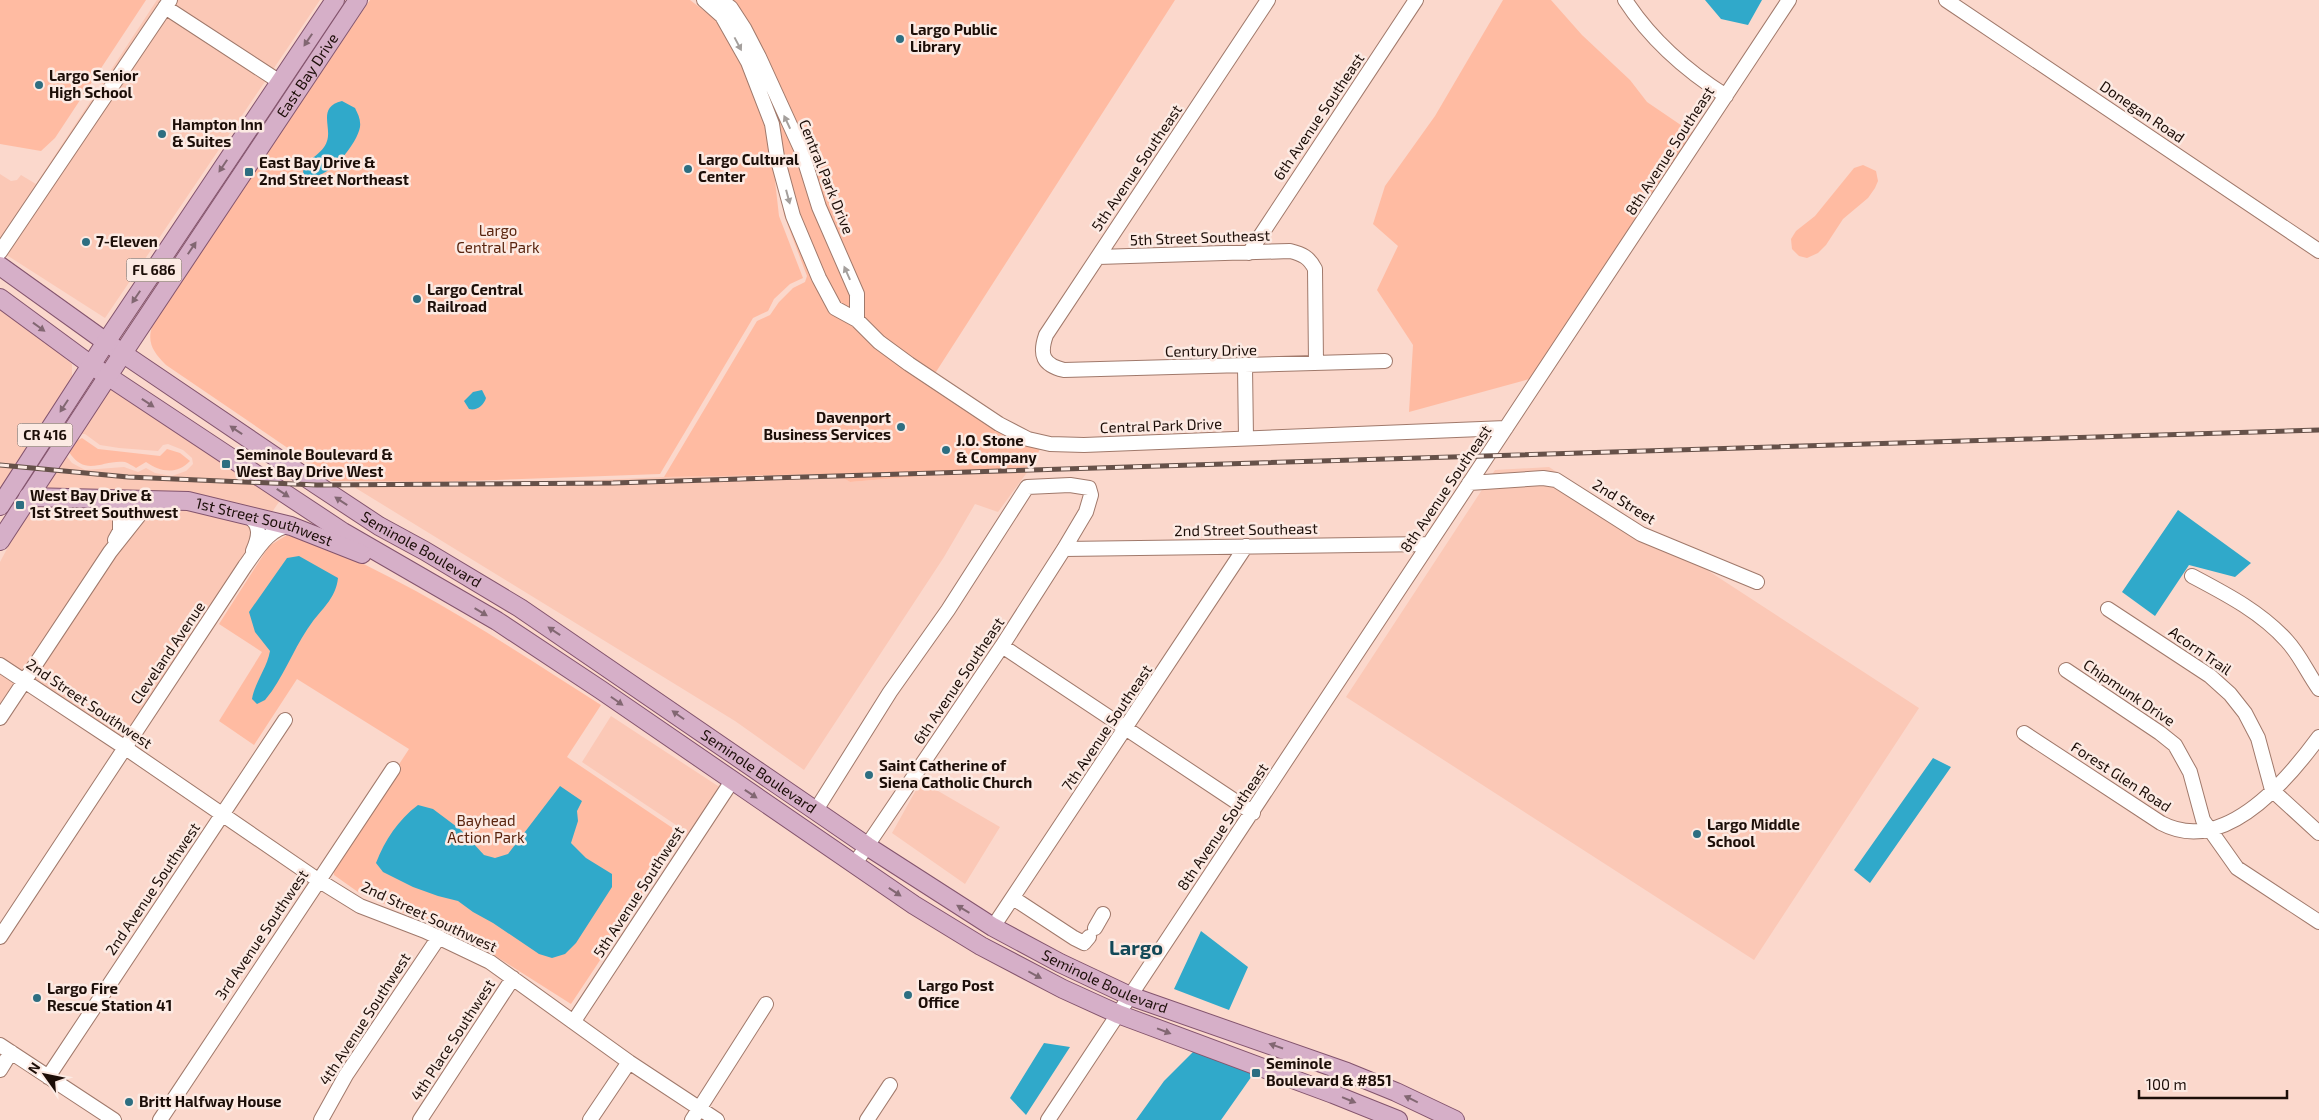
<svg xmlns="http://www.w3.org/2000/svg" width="2319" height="1120" font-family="'Exo 2',sans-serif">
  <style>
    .built { fill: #fbc8b6 }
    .green { fill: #ffbba2 }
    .water { fill: #30a9ca }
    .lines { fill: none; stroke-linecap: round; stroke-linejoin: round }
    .minor-casing { stroke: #a0796b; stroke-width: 16 }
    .major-casing { stroke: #83546d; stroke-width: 20 }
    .minor { stroke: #fff; stroke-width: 14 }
    .major { stroke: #d6afc8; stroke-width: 18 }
    .rail-casing { stroke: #665149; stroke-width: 5 }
    .rail { stroke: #fceae3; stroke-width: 3; stroke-dasharray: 9; stroke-linecap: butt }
    .oneway { fill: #826772 }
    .oneway2 { fill: #a49f9c }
    .poi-dot { fill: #2d6e81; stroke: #fceae3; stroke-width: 2 }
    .labels { text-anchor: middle; stroke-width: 5; stroke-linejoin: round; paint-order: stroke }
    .shield { fill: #fceae3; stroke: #5f504a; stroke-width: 1 }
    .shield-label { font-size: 14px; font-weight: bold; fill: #1c0e08 }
    .poi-label { font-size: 15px; font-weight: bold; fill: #1c0e08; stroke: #fceae3; text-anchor: start }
    .street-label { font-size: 15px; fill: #1c0e08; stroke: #fceae3 }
    .park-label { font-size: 15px; fill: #59240e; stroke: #fceae3 }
    .district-label { font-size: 20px; font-weight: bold; fill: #124857; stroke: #fceae3 }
  </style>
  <rect width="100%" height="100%" fill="#fbd8cc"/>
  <path class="built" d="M157 0H163L0 241V174L11 181 17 180 21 175 36 184Z
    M177 0H320L272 71 173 6Z
    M167 14 266 80 105 318 5 254Z
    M0 305 72 364V380L0 489Z
    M111 384 281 499 270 515 39 492 65 454 72 463 85 470 124 467 138 472 146 468 155 473 172 476 186 471 193 464 192 458 183 450 168 444 163 445 158 451 119 448 100 445 85 434H80Z
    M1031 467 998 512 975 504 944 557 804 770 735 721 354 487H440L664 477 836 474 850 482Z
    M1549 467 1919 708 1754 960 1346 697 1495 470Z
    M32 502 93 504 110 511 115 517 114 529 105 549 23 673 0 659V562Z
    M155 505 187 507 246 521 253 529 248 548 122 739 32 680 115 555Z
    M0 671 17 682 0 707Z
    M611 716 721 788 687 838 685 831 582 762Z
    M921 781 1000 827 965 884 892 833Z"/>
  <path class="green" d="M0 0H146L55 138 41 151 0 144Z
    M370 0H690L719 22 759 97 770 136 779 216 803 278 790 284 774 299 768 311 753 318 660 474 439 482 332 481 321 477 298 455 166 365C153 352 146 342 153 324Z
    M729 0H1175L934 375 882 338 863 317 862 295Z
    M1503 0H1551L1582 35 1630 80 1647 102 1694 134 1533 378 1409 412 1413 345 1377 290 1398 246 1373 224 1385 186 1435 116Z
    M739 30 795 150 851 295 852 311 839 304 824 276 798 215 783 156Z
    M1863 165 1876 171 1878 181 1875 188 1868 198 1843 219 1826 245 1818 253 1807 258 1799 256 1792 249 1791 239 1796 231 1815 216 1854 168Z
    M782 195 788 218 852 323 1041 447 1031 467 850 482 836 474 664 477 757 321 770 315 779 302 793 288 805 282 807 276 784 215Z
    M82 438 98 449 160 456 167 449 180 453 190 461C177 475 160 472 146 462L136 468C133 466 128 463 125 462 103 459 86 478 69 452L71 444Z
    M287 535C297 539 307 539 316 543 417 584 510 647 601 705L567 757 683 835 571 1004 486 950 358 892 334 875V864L409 749 297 679 254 745 219 721 262 652 219 624 269 546Z"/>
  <path class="water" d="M1705 0H1762L1748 25 1721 19Z
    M342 101 355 108C358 114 361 120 360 127 357 145 325 184 305 176L303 172C306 158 323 155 327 141 332 127 317 107 342 101Z
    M482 390 486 398C484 405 477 411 469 409L464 401 473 392Z
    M2178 510 2251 563 2235 577 2189 565 2155 616 2122 592Z
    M299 556 338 578C336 597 324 607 313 621 297 642 287 669 272 691L265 700 257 704 252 699C255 682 267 668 270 651L255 632 249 612 287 558Z
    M1933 758 1951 767 1870 883 1854 870Z
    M560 786 582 801 577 811 578 821 571 843 586 858 612 874V887L576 943 565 954 552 958 539 954 493 923 473 912 458 901 438 896 413 887 383 872 376 863C385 840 398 820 418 805L433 809 461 830 484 855 495 858 508 854Z
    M1201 931 1248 967 1229 1010 1174 989Z
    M1044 1043 1070 1047 1026 1115 1010 1098Z
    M1194 1051 1254 1073 1221 1120H1136L1164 1081Z"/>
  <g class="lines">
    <defs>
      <path id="minor" d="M704 0 722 16 748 62 772 124 777 157 793 216 819 278 835 308 857 320 879 342 909 364 999 424 1028 439 1050 444 1084 445 1506 428
        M721 0 731 8 744 28 759 57 801 149 819 207 857 294V320
        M1268 0 1046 335C1039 355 1043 365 1064 370L1385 361
        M1625 0C1651 40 1685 70 1726 96
        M1946 0 2319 251
        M165 7 280 82
        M0 252 170 0
        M1249 253 1416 0
        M1098 257 1290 251C1302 254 1309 257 1315 269L1316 363
        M1245 367 1246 438
        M1469 483 1543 478 1556 480 1641 534 1757 582
        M98 500 113 507 120 516V531L115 540
        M248 516C262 525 259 537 253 551
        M1064 549 1428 544
        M2192 576C2226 594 2261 612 2287 641 2300 655 2308 674 2319 689
        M2108 609 2210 676 2230 694 2245 713 2258 738 2272 790 2319 833
        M1002 646 1253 813
        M0 665 124 747 318 880 360 906 425 931 490 962 629 1062 717 1120
        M2066 670 2160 733 2175 745 2190 772 2203 820 2237 868 2319 922
        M0 718 110 552 152 499
        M2024 733 2161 823C2223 856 2286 782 2319 737
        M816 810 890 692 948 610 1027 487 1070 485 1089 488 1091 495 1086 512 1064 549 1002 646 854 865
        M1013 898 1074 938 1084 943 1089 937
        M993 927 1246 546
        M1095 928 1103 914
        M0 937 245 566C256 551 270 526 291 526
        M574 1021 732 781
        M0 1045 114 1120
        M0 1070 11 1052
        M48 1077 285 720
        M160 1120 393 769
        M321 1120 346 1075 439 937
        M420 1120 513 978
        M590 1120 629 1062
        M692 1120 766 1004
        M867 1120 890 1085
        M1048 1120 1789 0"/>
      <g id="major">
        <path id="s1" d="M0 266 106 342 317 485 379 526 425 551 520 608 867 846 993 927 1060 963 1130 996 1347 1072 1396 1092 1455 1120"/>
        <path d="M0 298 91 365 269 483 343 532 497 621 601 690 914 905 981 946 1063 989 1118 1014 1333 1094 1398 1120"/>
        <path id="s2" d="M28 497 188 501 291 526 362 554"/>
        <path d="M0 506 106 342 335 0"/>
        <path id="s3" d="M0 541 123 353 358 0"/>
      </g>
    </defs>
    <use href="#minor" class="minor-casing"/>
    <use href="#major" class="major-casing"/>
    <use href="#minor" class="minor"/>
    <use href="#major" class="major"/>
    <defs>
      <path id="rail" d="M0 465 128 477 317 485 613 483 2319 430"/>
    </defs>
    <use href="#rail" class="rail-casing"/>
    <use href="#rail" class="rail"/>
  </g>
  <defs><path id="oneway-solid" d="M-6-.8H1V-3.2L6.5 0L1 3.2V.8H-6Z" transform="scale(1.25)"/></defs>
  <g class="oneway">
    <use href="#oneway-solid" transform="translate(308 40) rotate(124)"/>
    <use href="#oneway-solid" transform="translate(223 166) rotate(124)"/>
    <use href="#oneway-solid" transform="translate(192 248) rotate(-56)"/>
    <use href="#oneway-solid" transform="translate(136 297) rotate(124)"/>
    <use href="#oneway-solid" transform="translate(39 327) rotate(36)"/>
    <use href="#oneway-solid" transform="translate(148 403) rotate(34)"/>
    <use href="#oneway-solid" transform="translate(64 406) rotate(123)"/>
    <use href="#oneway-solid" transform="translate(236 430) rotate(-146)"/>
    <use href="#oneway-solid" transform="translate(283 493) rotate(33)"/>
    <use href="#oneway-solid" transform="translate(341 501) rotate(-147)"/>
    <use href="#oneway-solid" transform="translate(481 612) rotate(31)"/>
    <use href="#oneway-solid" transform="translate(554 631) rotate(-146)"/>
    <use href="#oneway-solid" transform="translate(617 701) rotate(35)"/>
    <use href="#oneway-solid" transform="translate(678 715) rotate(-145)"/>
    <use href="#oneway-solid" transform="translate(751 794) rotate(34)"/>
    <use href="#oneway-solid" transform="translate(895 892) rotate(34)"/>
    <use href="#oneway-solid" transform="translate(963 909) rotate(-149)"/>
    <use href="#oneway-solid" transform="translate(1035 975) rotate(28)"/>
    <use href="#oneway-solid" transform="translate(1164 1031) rotate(21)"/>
    <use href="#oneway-solid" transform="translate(1276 1046) rotate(-161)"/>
    <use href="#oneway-solid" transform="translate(1411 1099) rotate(-154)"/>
    <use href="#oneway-solid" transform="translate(1349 1100) rotate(22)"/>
  </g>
  <g class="oneway2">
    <use href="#oneway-solid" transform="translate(738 44) rotate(62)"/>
    <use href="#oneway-solid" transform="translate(787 122) rotate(-115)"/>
    <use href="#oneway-solid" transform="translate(788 197) rotate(75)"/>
    <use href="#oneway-solid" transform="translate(847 273) rotate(-114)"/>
  </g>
  <g class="poi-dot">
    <circle cx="900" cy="39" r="5"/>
    <circle cx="39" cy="85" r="5"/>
    <circle cx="162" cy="134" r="5"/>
    <circle cx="688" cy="169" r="5"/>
    <rect x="244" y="167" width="10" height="10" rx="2.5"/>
    <circle cx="86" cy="242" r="5"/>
    <circle cx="417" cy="299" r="5"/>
    <circle cx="901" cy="427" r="5"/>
    <circle cx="946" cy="450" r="5"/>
    <rect x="221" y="459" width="10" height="10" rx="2.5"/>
    <rect x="15" y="500" width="10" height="10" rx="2.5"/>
    <circle cx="869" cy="775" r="5"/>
    <circle cx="1697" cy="834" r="5"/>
    <circle cx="908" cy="995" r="5"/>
    <circle cx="37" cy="998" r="5"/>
    <rect x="1251" y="1068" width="10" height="10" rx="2.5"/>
    <circle cx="129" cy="1102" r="5"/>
  </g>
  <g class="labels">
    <g class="shield">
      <rect x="126.5" y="258.5" width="55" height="23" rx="4"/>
      <rect x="17.5" y="423.5" width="55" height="23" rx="4"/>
    </g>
    <g class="shield-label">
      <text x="154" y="275">FL 686</text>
      <text x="45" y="440">CR 416</text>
    </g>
    <g class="poi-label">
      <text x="910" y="35">Largo Public<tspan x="910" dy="17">Library</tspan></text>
      <text x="49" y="81">Largo Senior<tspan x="49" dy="17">High School</tspan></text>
      <text x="172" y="130">Hampton Inn<tspan x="172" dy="17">&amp; Suites</tspan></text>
      <text x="698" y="165">Largo Cultural<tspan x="698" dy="17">Center</tspan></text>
      <text x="259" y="168">East Bay Drive &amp;<tspan x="259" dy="17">2nd Street Northeast</tspan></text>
      <text x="96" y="247">7-Eleven</text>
      <text x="427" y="295">Largo Central<tspan x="427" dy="17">Railroad</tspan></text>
      <text x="891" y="423" text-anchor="end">Davenport<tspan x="891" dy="17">Business Services</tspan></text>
      <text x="956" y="446">J.O. Stone<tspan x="956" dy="17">&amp; Company</tspan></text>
      <text x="236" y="460">Seminole Boulevard &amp;<tspan x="236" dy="17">West Bay Drive West</tspan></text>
      <text x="30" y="501">West Bay Drive &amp;<tspan x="30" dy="17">1st Street Southwest</tspan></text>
      <text x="879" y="771">Saint Catherine of<tspan x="879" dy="17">Siena Catholic Church</tspan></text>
      <text x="1707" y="830">Largo Middle<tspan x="1707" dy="17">School</tspan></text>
      <text x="918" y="991">Largo Post<tspan x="918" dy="17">Office</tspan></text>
      <text x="47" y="994">Largo Fire<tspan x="47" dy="17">Rescue Station 41</tspan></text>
      <text x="1266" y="1069">Seminole<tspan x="1266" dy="17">Boulevard &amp; #851</tspan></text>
      <text x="139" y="1107">Britt Halfway House</text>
    </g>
    <g class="street-label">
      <text dy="5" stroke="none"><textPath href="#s3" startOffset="558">East Bay Drive</textPath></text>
      <text transform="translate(2142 112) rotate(34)" y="5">Donegan Road</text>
      <text transform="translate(1319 117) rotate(-56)" y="5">6th Avenue Southeast</text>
      <text transform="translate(1670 151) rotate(-57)" y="5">8th Avenue Southeast</text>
      <text transform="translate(1137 168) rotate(-56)" y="5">5th Avenue Southeast</text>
      <text transform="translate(826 177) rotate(68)" y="5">Central Park Drive</text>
      <text transform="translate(1200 238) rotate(-2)" y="5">5th Street Southeast</text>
      <text transform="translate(1211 351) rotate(-1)" y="5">Century Drive</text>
      <text transform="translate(1161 426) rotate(-2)" y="5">Central Park Drive</text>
      <text transform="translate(1446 489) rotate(-56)" y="5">8th Avenue Southeast</text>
      <text transform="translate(1624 502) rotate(32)" y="5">2nd Street</text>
      <text dy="5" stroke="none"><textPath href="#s2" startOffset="239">1st Street Southwest</textPath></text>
      <text transform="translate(1246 530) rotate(-1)" y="5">2nd Street Southeast</text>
      <text dy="5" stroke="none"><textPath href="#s1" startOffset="508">Seminole Boulevard</textPath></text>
      <text transform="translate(2200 651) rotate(35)" y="5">Acorn Trail</text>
      <text transform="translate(168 653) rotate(-56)" y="5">Cleveland Avenue</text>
      <text transform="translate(959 681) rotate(-56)" y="5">6th Avenue Southeast</text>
      <text transform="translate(2129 693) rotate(34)" y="5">Chipmunk Drive</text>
      <text transform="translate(89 704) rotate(34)" y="5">2nd Street Southwest</text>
      <text transform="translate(1107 728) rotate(-56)" y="5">7th Avenue Southeast</text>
      <text dy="5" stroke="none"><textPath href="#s1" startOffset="912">Seminole Boulevard</textPath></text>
      <text transform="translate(2121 777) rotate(33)" y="5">Forest Glen Road</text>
      <text transform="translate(1223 827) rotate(-56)" y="5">8th Avenue Southeast</text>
      <text transform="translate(153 889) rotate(-56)" y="5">2nd Avenue Southwest</text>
      <text transform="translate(639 892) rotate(-57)" y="5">5th Avenue Southwest</text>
      <text transform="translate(429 917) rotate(25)" y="5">2nd Street Southwest</text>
      <text transform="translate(262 935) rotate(-56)" y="5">3rd Avenue Southwest</text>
      <text dy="5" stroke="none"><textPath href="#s1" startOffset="1318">Seminole Boulevard</textPath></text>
      <text transform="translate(365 1019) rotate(-57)" y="5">4th Avenue Southwest</text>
      <text transform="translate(453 1040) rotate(-57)" y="5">4th Place Southwest</text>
    </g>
    <g class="park-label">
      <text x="498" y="236">Largo<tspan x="498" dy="17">Central Park</tspan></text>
      <text x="486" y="826">Bayhead<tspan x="486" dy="17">Action Park</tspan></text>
    </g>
    <g class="district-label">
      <text x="1136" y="955">Largo</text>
    </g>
  </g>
  <g transform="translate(45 1075) rotate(303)" stroke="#fceae3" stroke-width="4" paint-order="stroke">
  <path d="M0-4L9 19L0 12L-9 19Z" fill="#1c0e08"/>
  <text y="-8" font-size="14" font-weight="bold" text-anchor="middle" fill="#1c0e08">N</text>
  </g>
  <path d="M2139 1090v8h148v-8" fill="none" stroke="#1c0e08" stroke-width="2.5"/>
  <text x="2146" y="1090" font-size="15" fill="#1c0e08" stroke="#fceae3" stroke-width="4" paint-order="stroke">100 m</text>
</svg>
